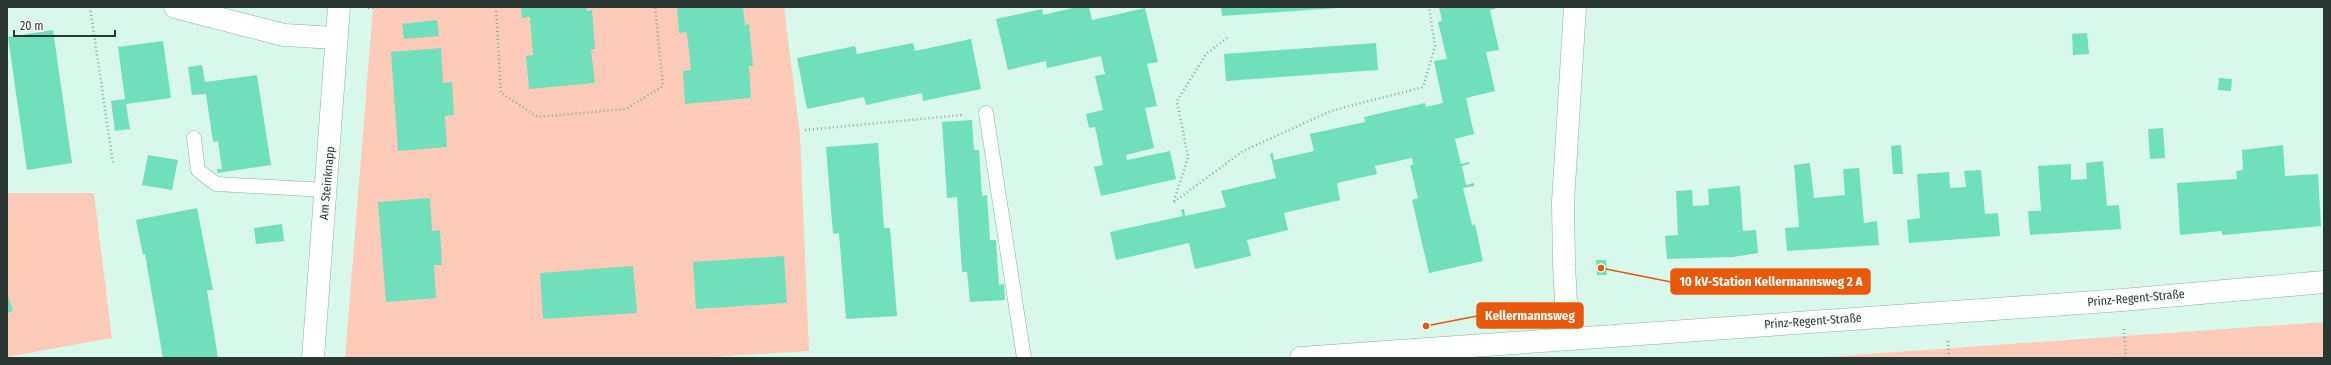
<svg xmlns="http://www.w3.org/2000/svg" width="2331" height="365" font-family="'Fira Sans Condensed',sans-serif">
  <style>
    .green { fill: #fecbb9 }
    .building { fill: #6fdfbc }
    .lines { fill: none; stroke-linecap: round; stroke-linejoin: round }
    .lane-casing { stroke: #90aea3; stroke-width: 15 }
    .street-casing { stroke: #90aea3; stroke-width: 23 }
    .path { stroke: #91a9a0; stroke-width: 2.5; stroke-dasharray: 1 3; stroke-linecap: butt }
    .lane { stroke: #fff; stroke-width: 14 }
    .street { stroke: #fff; stroke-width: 22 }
    .labels { text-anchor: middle; stroke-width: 4; stroke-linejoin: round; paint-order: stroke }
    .street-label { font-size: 12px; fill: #2b3733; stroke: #f8fefc }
    .leader { fill: none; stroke: #e8590c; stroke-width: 1.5 }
    .callout-dot { fill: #e8590c; stroke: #f8fefc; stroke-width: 1.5 }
    .callout { fill: #e8590c; stroke: #e8590c; stroke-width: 1.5 }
    .callout-label { font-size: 13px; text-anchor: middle; font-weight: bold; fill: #fff }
  </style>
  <rect width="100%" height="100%" fill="#d8f8eb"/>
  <path class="green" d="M373 7H784L800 135 809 351 696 358H345Z
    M7 193H94L112 338 7 357Z
    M2324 322V358H1811Z"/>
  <path class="building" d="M521 7H586L587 11 592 10 595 49 591 50 595 83 529 89 526 56 533 55 530 17 522 18Z
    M677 7H743L745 25 749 24 753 66H749L751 98 685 104 683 71 691 70 687 32 679 33Z
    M1077 7H1089L1092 20 1145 8 1158 62 1147 64 1157 106 1145 108 1154 148 1126 155 1127 160 1170 151 1176 179 1101 196 1094 167 1103 165 1095 127 1089 128 1086 114 1103 110 1095 76 1105 74 1101 56 1047 68 1046 61 1008 70 996 19 1042 9 1043 15Z
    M1221 7H1337V8L1222 16Z
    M1439 7H1501L1490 10 1499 50 1486 52 1495 91 1466 98 1474 134 1455 139 1461 164 1469 162 1470 164 1462 166 1466 185 1474 183V186L1463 188 1472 225 1475 224 1483 261 1429 273 1412 200 1418 198 1410 165H1413L1412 158 1375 166 1377 174 1337 183 1340 200 1284 213 1288 230 1247 240 1251 256 1195 269 1189 243 1116 260 1110 232 1183 216 1181 210 1184 209 1185 216 1226 207 1221 191 1276 178 1270 154 1273 153 1274 160 1314 151 1310 134 1365 122 1364 117 1425 103 1426 107 1443 103 1434 61 1447 59 1438 22 1442 21Z
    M437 20 439 36 404 39 402 24Z
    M53 30 72 163 27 170 8 37Z
    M2087 33 2089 54 2073 55 2072 34Z
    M971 39 981 89 923 101 922 93 866 105 864 97 807 109 797 58 855 46 857 54 913 43 915 51Z
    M163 41 171 98 126 104 130 129 115 131 111 101 125 99 118 47Z
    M1376 43 1378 70 1226 81 1224 54Z
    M441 48 443 83 452 82 454 115 445 116 447 147 398 151 391 52Z
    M202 65 205 82 257 75 271 165 217 173V169H222L218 141 213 142 206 94 192 95 188 67Z
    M2219 78 2232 79 2231 91 2218 90Z
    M972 120 974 150H979L982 196 987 195 990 240H996L999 285 1004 284 1005 300 970 302 967 272H962L957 197 947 198 942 122Z
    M2163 128 2165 158 2150 159 2148 129Z
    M878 143 884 228H890L897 316 846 319 839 233 833 234 826 147Z
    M1901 145 1903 174H1893L1891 146Z
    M2283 145 2285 176 2318 174 2321 226 2223 235 2221 231 2180 235 2177 183 2237 179 2236 171 2243 170 2242 150Z
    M148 155 178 160 172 190 142 185Z
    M2103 161 2107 206 2119 205 2121 229 2030 235 2028 211H2041L2038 166 2071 164V180L2087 179 2086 163Z
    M1810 163 1814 198 1845 195 1843 169 1859 168 1864 223 1877 221 1879 245 1787 251 1785 228 1799 227 1794 165Z
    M1981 170 1985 214 1998 213 2000 236 1909 243 1907 220 1920 218 1917 174 1949 172 1950 188 1966 187 1964 171Z
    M1740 186 1743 231 1756 230 1758 253 1733 257 1667 259 1665 236 1678 235 1676 191 1692 190 1693 206 1709 205 1708 189Z
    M430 198 432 231 440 230 442 265H434L436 298 386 302 378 202Z
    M197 208 213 290H207L218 358H163L145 254 143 255 136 220Z
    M282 224 284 241 256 244 254 228Z
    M784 256 787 303 696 309 693 262Z
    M1596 260H1606L1607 275H1597Z
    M633 266 637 313 543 319 540 273Z
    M7 293 13 311 7 313Z"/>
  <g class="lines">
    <defs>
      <path id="lane" d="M986 113 1024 358
        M194 138 198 170 216 184 326 190"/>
      <path id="street" d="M175 7 284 35 336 38
        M1568 339 1564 265 1563 202 1575 7
        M313 358 339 7
        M1301 358 2123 300 2324 282"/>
    </defs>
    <use href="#lane" class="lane-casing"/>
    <use href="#street" class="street-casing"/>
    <path class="path" d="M90 7 113 163
      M496 7 501 93 538 117 626 109 663 86 655 7
      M368 8 379 7
      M805 130 962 115
      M1174 201 1188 157 1177 101 1206 54 1227 38
      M1174 202 1243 151 1331 111 1423 87 1435 46 1429 7
      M1530 313V309L1537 308
      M2124 329 2126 358
      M1948 341 1949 358"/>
    <use href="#lane" class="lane"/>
    <use href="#street" class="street"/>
  </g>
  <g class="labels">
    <g class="street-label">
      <text transform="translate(327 183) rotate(-85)" y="4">Am Steinknapp</text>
      <text transform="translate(2136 298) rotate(-5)" y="4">Prinz-Regent-Straße</text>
      <text transform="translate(1813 321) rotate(-4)" y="4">Prinz-Regent-Straße</text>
    </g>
  </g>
  <path class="leader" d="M1601 268L1671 282M1426 326L1477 316"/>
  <g class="callout-dot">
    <circle cx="1601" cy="268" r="4"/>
    <circle cx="1426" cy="326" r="4"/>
  </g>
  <g class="callout">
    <rect x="1671" y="269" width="199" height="25" rx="4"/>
    <rect x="1477" y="303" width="106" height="25" rx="4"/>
  </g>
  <g class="callout-label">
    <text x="1771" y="286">10 kV-Station Kellermannsweg 2 A</text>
    <text x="1530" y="320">Kellermannsweg</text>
  </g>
  <rect width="2331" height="365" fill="none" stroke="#2b3733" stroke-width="16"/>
  <path d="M14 30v6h101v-6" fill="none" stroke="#2b3733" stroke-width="2"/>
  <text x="20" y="30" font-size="12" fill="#2b3733" stroke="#f8fefc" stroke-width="3" paint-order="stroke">20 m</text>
</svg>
